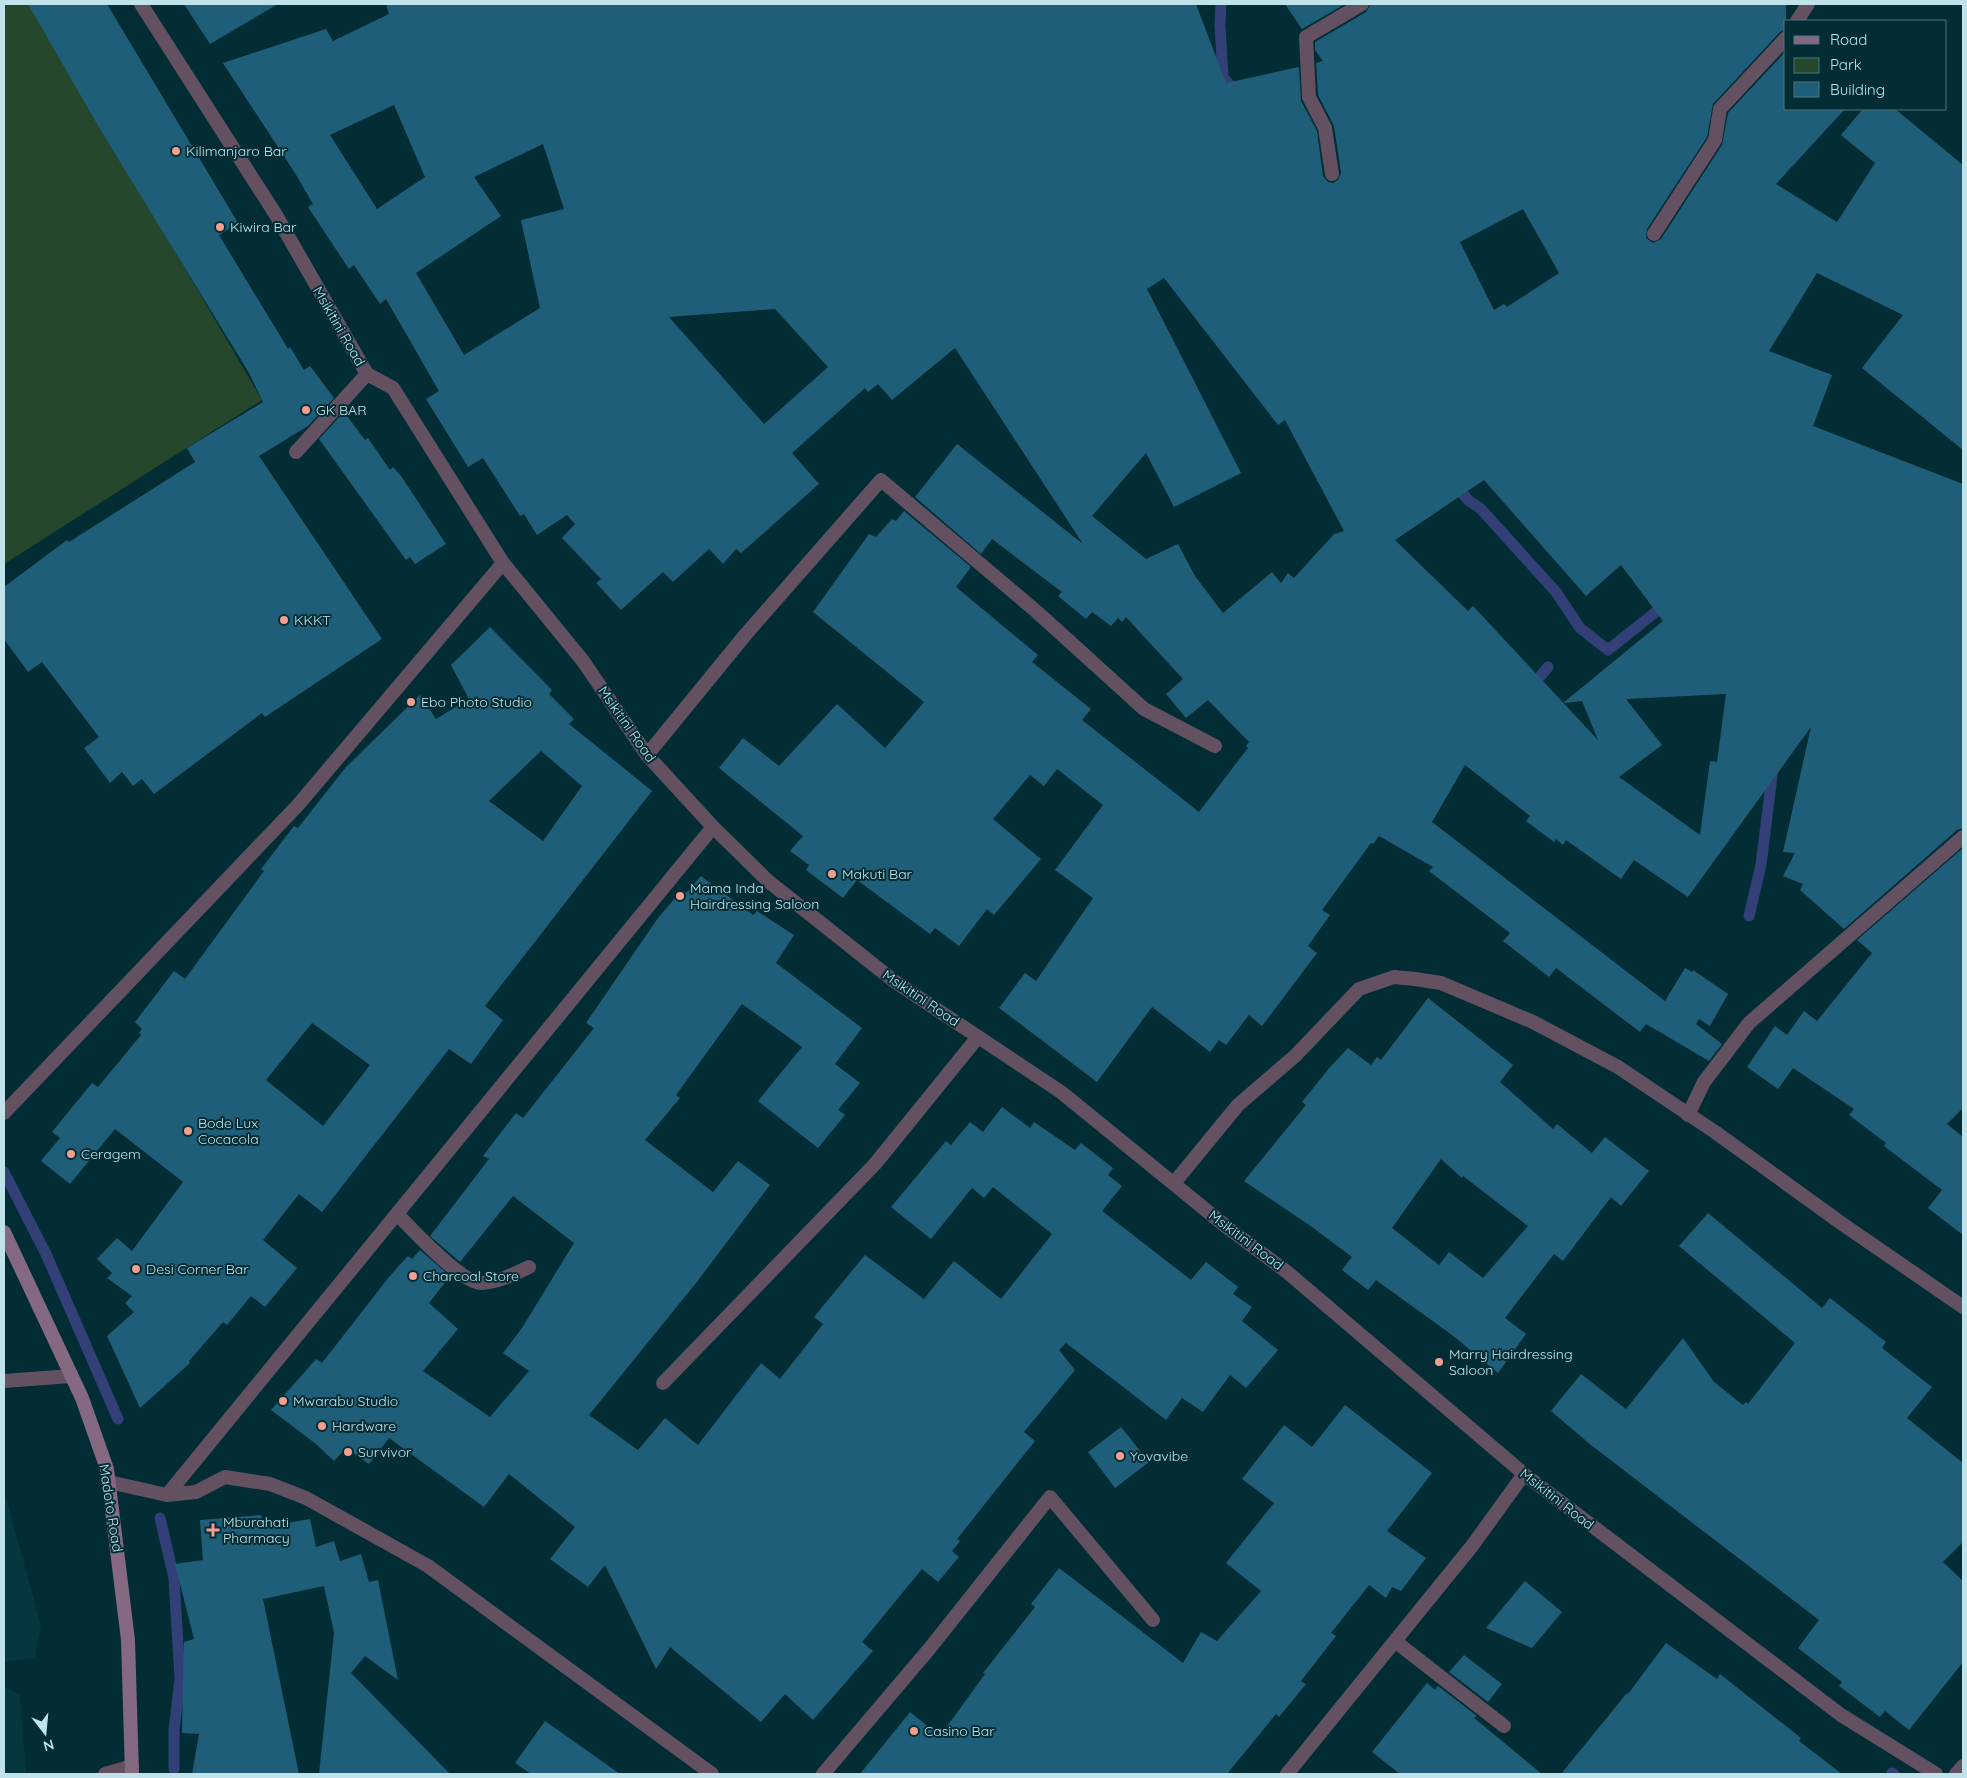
<svg xmlns="http://www.w3.org/2000/svg" width="1967" height="1778" font-family="Quicksand,sans-serif">
  <style>
    .built { fill: #04383e }
    .green { fill: #25482d }
    .lines { fill: none; stroke-linecap: round; stroke-linejoin: round }
    .stream { stroke: #324077; stroke-width: 11 }
    .building { fill: #1f5e79; fill-rule: evenodd }
    .service { stroke: #635161; stroke-width: 14 }
    .minor { stroke: #635161; stroke-width: 14 }
    .secondary { stroke: #856881; stroke-width: 14 }
    .poi-dot { fill: #f59d8e; stroke: #022d34; stroke-width: 2 }
    .labels { text-anchor: middle; stroke-width: 4; stroke-linejoin: round; paint-order: stroke }
    .poi-label { font-size: 14px; fill: #bfe3e9; stroke: #022d34; text-anchor: start }
    .street-label { font-size: 14px; fill: #bfe3e9; stroke: #022d34 }
  </style>
  <rect width="100%" height="100%" fill="#022d34"/>
  <path class="built" d="M4 1490 41 1626 35 1658 4 1662Z
    M4 1687 20 1695 26 1774H4Z"/>
  <path class="green" d="M4 4H30L262 400 4 564Z"/>
  <g class="lines">
    <path class="stream" d="M1221 4 1220 25 1223 77 1236 93
      M1454 482 1468 500 1481 509 1556 592 1580 628 1608 650 1667 603
      M1531 688 1548 667
      M1749 916 1761 865 1773 768
      M4 1172 46 1254 118 1419
      M160 1518 174 1578 180 1679 174 1730V1769
      M1892 1773 1894 1774"/>
  </g>
  <path class="building" d="M28 4H107L238 223 219 235 288 349 290 347 304 370 310 366 334 398 308 426 259 456 382 639 265 717 262 713 154 794 142 779 133 786 122 772 110 783 84 748 99 737 42 662 28 672 4 639V587L67 540 69 542 195 462 187 448 263 402 249 373 100 129Z
    M184 4H278L210 44Z
    M386 4H1196L1226 83 1299 67 1301 101 1317 131 1323 176 1328 182 1333 183 1338 180 1341 173 1334 126 1318 95 1316 63 1323 61 1315 50V42L1366 12 1371 4H1786V29L1780 32 1713 104 1707 137 1647 229 1646 238 1653 243 1661 239 1722 145 1728 113 1786 51V109H1845L1776 184 1837 222 1875 163 1841 135 1863 109H1895L1963 165V450L1862 368 1903 315 1817 273 1769 351 1832 375 1813 426 1963 484V828L1957 830 1844 929 1800 890 1803 884 1783 876 1795 853 1783 852 1811 727 1688 897 1634 860 1621 879 1566 840 1563 845 1556 839 1554 842 1526 821 1530 816 1465 765 1432 822 1665 1001 1685 968 1692 972 1693 970 1728 994 1710 1026 1699 1019 1696 1024 1722 1044 1709 1061 1646 1024 1640 1032 1556 968 1549 977 1503 941 1510 933 1429 871 1433 867 1379 836 1373 844 1371 843 1322 910 1330 915 1308 946 1317 953 1262 1026 1249 1015 1226 1045 1219 1040 1210 1052 1152 1007 1097 1082 999 1008 1025 973 1036 981 1093 898 1055 870 1103 805 1057 769 1044 786 1030 775 993 819 1041 859 994 915 987 909 959 946 935 928 930 934 857 880 843 898 806 870 809 865 790 851 803 836 719 768 743 738 779 766 837 704 885 748 924 702 813 612 869 534 876 537 892 519 896 521 904 511 971 567 956 587 1038 655 1032 662 1091 709 1082 720 1199 812 1248 748 1246 746 1249 742 1208 700 1186 718 1166 694 1183 679 1126 617 1122 622 1118 618 1111 626 1092 612 1086 619 1058 596 1062 592 992 539 981 554 915 497 957 444 1083 544 955 348 892 400 878 384 868 392 865 388 792 453 819 484 741 553 736 549 723 564 709 549 673 582 663 572 621 610 596 583 601 579 562 538 575 524 567 515 537 535 524 514 520 516 483 458 468 467 426 399 439 391 386 299 380 304 354 265 349 269 308 207 313 204 295 173 223 63 326 29 333 41 389 14ZM394 105 425 177 377 209 330 135ZM543 144 564 209 521 220 540 308 464 355 416 273 501 216 474 177ZM1523 209 1559 273 1507 307 1504 304 1494 310 1460 242ZM1164 278 1278 425 1285 420 1344 531 1334 534 1294 578 1288 573 1281 583 1272 572 1223 613 1195 576 1178 544 1146 559 1092 516 1146 453 1174 507 1241 473 1147 289ZM775 309 828 367 764 424 669 317ZM1484 480 1586 596 1621 565 1663 621 1563 703 1582 701 1598 740 1473 606 1468 611 1395 540ZM1726 694 1717 762 1710 761 1700 835 1619 777 1662 745 1626 699Z
    M1285 4H1345L1302 29Z
    M344 412 365 440 368 438 390 470 393 467 401 476 446 544 415 564 410 557 406 560 319 439Z
    M490 627 552 690 549 694 574 719 569 724 652 791 485 1006 503 1020 471 1064 449 1049 322 1212 299 1194 263 1240 297 1268 265 1307 251 1296 227 1325 223 1322 189 1361 190 1363 140 1408 107 1336 134 1312 125 1303 132 1296 107 1278 112 1273 97 1259 117 1238 132 1251 183 1182 115 1129 70 1184 41 1161 60 1138 52 1132 92 1083 98 1087 141 1035 139 1033 142 1029 135 1022 174 971 185 979 264 871 261 869 294 826 298 828 346 767 420 695 436 719 469 699 451 665ZM541 751 582 786 543 841 489 801ZM312 1023 370 1065 323 1126 266 1080Z
    M1963 848V1108L1947 1124 1963 1137V1235L1928 1208 1942 1190 1884 1146 1886 1143 1849 1115 1854 1109 1793 1068 1778 1089 1747 1067 1775 1026 1787 1035 1804 1011 1817 1021 1872 953 1857 940Z
    M701 876 753 915 757 911 794 935 776 963 862 1028 835 1064 860 1083 838 1110 845 1115 818 1148 758 1101 802 1047 742 1004 676 1095 680 1098 645 1140 713 1192 738 1161 770 1185 696 1283 589 1415 638 1450 665 1418 698 1445 761 1363 780 1379 823 1324 814 1317 865 1255 924 1299 954 1261 1001 1299 1052 1234 993 1187 984 1198 972 1188 931 1239 891 1207 946 1141 951 1145 970 1122 983 1132 1002 1107 1030 1128 1034 1122 1075 1150 1081 1143 1113 1168 1108 1175 1122 1186 1102 1211 1191 1280 1206 1262 1238 1287 1233 1294 1252 1307 1242 1321 1278 1350 1246 1388 1230 1375 1203 1412 1182 1398 1166 1420 1066 1343 1059 1350 1075 1370 1024 1432 1035 1441 957 1539 960 1541 952 1551 959 1557 938 1582 922 1569 862 1642 873 1651 813 1720 785 1694 761 1722 670 1647 656 1669 605 1565 588 1587 550 1559 575 1527 509 1474 484 1507 389 1438 369 1464 346 1448 334 1461 316 1444 271 1410 316 1359 322 1363 389 1277 408 1256 412 1259 420 1250 450 1276 429 1303 458 1329 423 1371 490 1417 529 1371 503 1353 522 1328 574 1243 513 1196 460 1262 430 1236 489 1159 483 1156 516 1113 523 1118 594 1028 586 1023 658 918 682 890 686 893Z
    M1428 998 1513 1065 1500 1082 1553 1129 1557 1124 1592 1153 1605 1137 1649 1171 1621 1206 1611 1197 1563 1261 1554 1254 1505 1318 1526 1334 1498 1373 1452 1335 1376 1280 1368 1290 1342 1270 1352 1257 1312 1227 1244 1181 1306 1105 1302 1102 1330 1067 1348 1048 1371 1065 1377 1057 1381 1060ZM1441 1159 1462 1178 1463 1176 1528 1226 1483 1278 1449 1252 1439 1265 1392 1228Z
    M1708 1213 1822 1308 1830 1298 1886 1342 1882 1348 1932 1387 1907 1418 1963 1463V1542L1943 1562 1963 1581V1662L1909 1730 1885 1711 1880 1717 1839 1686 1842 1682 1798 1648 1819 1620 1591 1445 1551 1411 1581 1374 1626 1409 1683 1338 1714 1382 1743 1405 1746 1402 1748 1404 1795 1343 1679 1246Z
    M1345 1405 1432 1473 1387 1531 1426 1558 1401 1591 1392 1587 1386 1598 1369 1585 1331 1633 1336 1636 1301 1681 1306 1684 1279 1717 1276 1714 1227 1774H860L910 1712 940 1736 985 1674 983 1673 1035 1607 1031 1604 1059 1568 1183 1663 1201 1632 1217 1641 1261 1591 1226 1563 1274 1503 1242 1479 1284 1425 1312 1447Z
    M1121 1427 1149 1462 1115 1488 1088 1452Z
    M261 1515 265 1527 310 1519 316 1547 334 1541 340 1561 361 1554 369 1582 378 1580 398 1680 365 1656 351 1673 450 1774H319L334 1633 324 1586 263 1599 299 1774H192L199 1734 182 1733 183 1676 184 1642 194 1639 175 1564 203 1560 200 1520Z
    M1525 1581 1562 1612 1532 1648 1486 1628Z
    M1666 1643 1717 1679 1720 1674 1801 1738 1799 1741 1842 1774H1561L1627 1693 1628 1694Z
    M1464 1655 1502 1684 1488 1702 1449 1672Z
    M1427 1683 1435 1690 1438 1686 1477 1716 1474 1718 1542 1774H1400L1372 1752Z
    M545 1721 620 1774H531L515 1763Z"/>
  <g class="lines">
    <path class="service" d="M296 452 367 374
      M397 1214C413 1230 462 1284 482 1283 499 1282 514 1274 529 1267
      M4 1381 71 1376
      M105 1774 132 1766"/>
    <path class="minor" d="M141 4 276 215 367 374 393 388 503 563 583 661 647 755 713 827 768 881 894 981 1061 1092 1228 1228 1287 1272 1524 1474 1841 1715 1936 1774
      M1797 21 1808 4
      M1332 174 1325 128 1309 97 1306 37 1362 4
      M1654 234 1715 140 1720 109 1786 38
      M647 755 746 634 881 480 1037 612 1144 709 1215 746
      M4 1113 298 805 503 563
      M1688 1115 1704 1082 1749 1023 1963 837
      M1174 1183 1238 1105 1296 1055 1359 989 1394 977 1415 979 1441 983 1533 1022 1618 1067 1715 1132 1841 1223 1963 1307
      M663 1383 875 1164 978 1037
      M109 1482 167 1495 196 1492 225 1477 270 1484 306 1498 428 1566 712 1774
      M167 1495 713 827
      M1396 1642 1504 1726
      M823 1774 930 1648 1050 1497 1153 1620
      M1287 1774 1472 1546 1524 1474
      M1956 1774 1963 1766"/>
    <path class="secondary" d="M4 1232 82 1398 107 1469 128 1640 132 1774"/>
  </g>
  <g class="poi-dot">
    <circle cx="176" cy="151" r="5"/>
    <circle cx="220" cy="227" r="5"/>
    <circle cx="306" cy="410" r="5"/>
    <circle cx="284" cy="620" r="5"/>
    <circle cx="411" cy="702" r="5"/>
    <circle cx="832" cy="874" r="5"/>
    <circle cx="680" cy="896" r="5"/>
    <circle cx="188" cy="1131" r="5"/>
    <circle cx="71" cy="1154" r="5"/>
    <circle cx="136" cy="1269" r="5"/>
    <circle cx="413" cy="1276" r="5"/>
    <circle cx="1439" cy="1362" r="5"/>
    <circle cx="283" cy="1401" r="5"/>
    <circle cx="322" cy="1426" r="5"/>
    <circle cx="348" cy="1452" r="5"/>
    <circle cx="1120" cy="1456" r="5"/>
    <path d="M210.5 1522.5h5v5h5v5h-5v5h-5v-5h-5v-5h5z"/>
    <circle cx="914" cy="1731" r="5"/>
  </g>
  <g class="labels">
    <g class="poi-label">
      <text x="186" y="156">Kilimanjaro Bar</text>
      <text x="230" y="232">Kiwira Bar</text>
      <text x="316" y="415">GK BAR</text>
      <text x="294" y="625">KKKT</text>
      <text x="421" y="707">Ebo Photo Studio</text>
      <text x="842" y="879">Makuti Bar</text>
      <text x="690" y="893">Mama Inda<tspan x="690" dy="16">Hairdressing Saloon</tspan></text>
      <text x="198" y="1128">Bode Lux<tspan x="198" dy="16">Cocacola</tspan></text>
      <text x="81" y="1159">Ceragem</text>
      <text x="146" y="1274">Desi Corner Bar</text>
      <text x="423" y="1281">Charcoal Store</text>
      <text x="1449" y="1359">Marry Hairdressing<tspan x="1449" dy="16">Saloon</tspan></text>
      <text x="293" y="1406">Mwarabu Studio</text>
      <text x="332" y="1431">Hardware</text>
      <text x="358" y="1457">Survivor</text>
      <text x="1130" y="1461">Yovavibe</text>
      <text x="223" y="1527">Mburahati<tspan x="223" dy="16">Pharmacy</tspan></text>
      <text x="924" y="1736">Casino Bar</text>
    </g>
    <g class="street-label">
      <text transform="translate(339 326) rotate(60)" y="5">Msikitini Road</text>
      <text transform="translate(627 724) rotate(55)" y="5">Msikitini Road</text>
      <text transform="translate(921 998) rotate(34)" y="5">Msikitini Road</text>
      <text transform="translate(1246 1240) rotate(37)" y="5">Msikitini Road</text>
      <text transform="translate(1557 1499) rotate(38)" y="5">Msikitini Road</text>
      <text transform="translate(111 1508) rotate(81)" y="5">Madoto Road</text>
    </g>
  </g>
  <rect width="1967" height="1778" fill="none" stroke="#bfe3e9" stroke-width="10"/>
  <rect x="1784" y="20" width="162" height="90" fill="#022d34" stroke="#4e767c"/>
  <rect x="1794" y="36" width="25" height="8" fill="#856881" stroke="#4e767c"/>
  <text x="1830" y="45" font-size="15" fill="#bfe3e9">Road</text>
  <rect x="1794" y="58" width="25" height="15" fill="#25482d" stroke="#4e767c"/>
  <text x="1830" y="70" font-size="15" fill="#bfe3e9">Park</text>
  <rect x="1794" y="82" width="25" height="15" fill="#1f5e79" stroke="#4e767c"/>
  <text x="1830" y="95" font-size="15" fill="#bfe3e9">Building</text>
  <g transform="translate(45 1733) rotate(164)" stroke="#022d34" stroke-width="4" paint-order="stroke">
  <path d="M0-4L9 19L0 12L-9 19Z" fill="#bfe3e9"/>
  <text y="-8" font-size="14" font-weight="bold" text-anchor="middle" fill="#bfe3e9">N</text>
  </g>
</svg>
